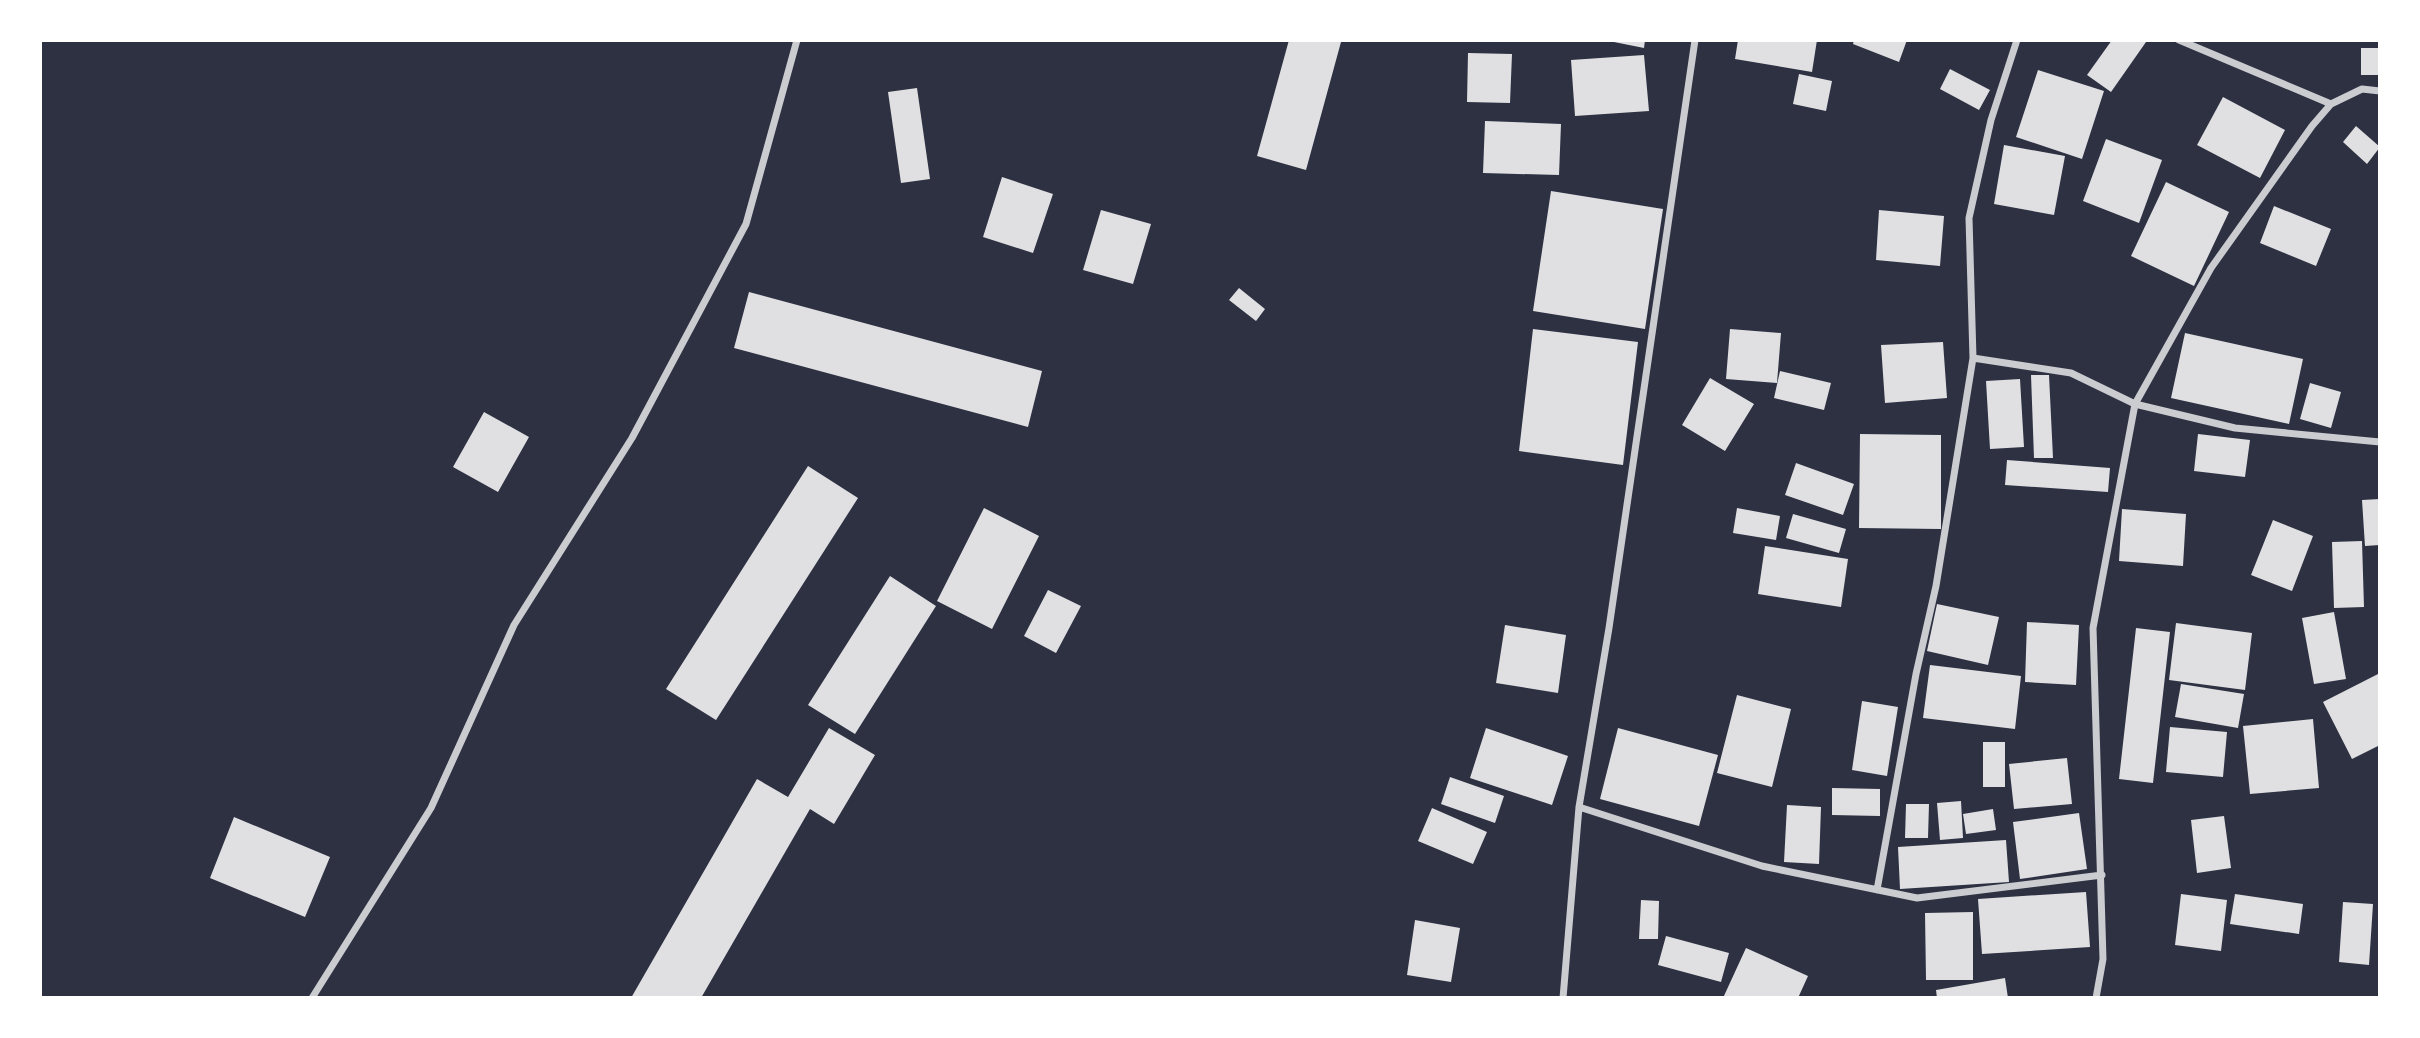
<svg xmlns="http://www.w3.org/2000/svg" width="2420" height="1038" font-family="'Varela Round',sans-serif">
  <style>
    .building { fill: #e0e0e3 }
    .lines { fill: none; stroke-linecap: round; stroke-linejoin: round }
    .minor { stroke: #caccd0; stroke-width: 7 }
  </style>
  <rect width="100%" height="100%" fill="#2d3142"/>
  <path class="building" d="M1289 40H1333L1341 42 1306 170 1257 156Z
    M1604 40H1645L1644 48Z
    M1738 40H1817L1812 72 1735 59Z
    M1854 40H1907L1899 62 1853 44Z
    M2112 40 2146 42 2111 92 2087 75Z
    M2361 48H2380V75H2361Z
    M1468 53 1512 54 1510 103 1467 102Z
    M1644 55 1649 111 1575 116 1571 60Z
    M1950 69 1990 90 1979 110 1940 89Z
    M2038 70 2104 91 2082 159 2016 137Z
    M1799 74 1832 81 1826 111 1793 104Z
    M917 88 930 179 901 183 888 92Z
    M2223 97 2285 130 2260 178 2197 145Z
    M1485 121 1561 124 1559 175 1483 173Z
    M2356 126 2380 147 2367 164 2343 142Z
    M2106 139 2162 160 2139 223 2083 201Z
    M2004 145 2065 156 2054 215 1994 204Z
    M1002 177 1053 194 1033 253 983 237Z
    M2166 182 2229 212 2194 286 2131 256Z
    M1551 191 1663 209 1645 329 1533 311Z
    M2274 206 2331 229 2316 266 2260 243Z
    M1101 210 1151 224 1133 284 1083 270Z
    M1879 210 1944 216 1940 266 1876 260Z
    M1239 288 1265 309 1256 321 1229 300Z
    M749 292 1042 371 1028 427 734 348Z
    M1533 329 1638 342 1623 465 1519 451Z
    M1730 329 1781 333 1777 383 1726 379Z
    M2185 333 2303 359 2289 424 2171 398Z
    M1943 342 1947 398 1885 403 1881 345Z
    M1780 371 1831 383 1824 410 1774 398Z
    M2031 375H2049L2053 458H2034Z
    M1710 378 1754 404 1725 451 1682 425Z
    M2020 379 2024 447 1990 449 1986 381Z
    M2310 383 2341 392 2331 428 2300 419Z
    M484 412 529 437 498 492 453 467Z
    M1860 434 1941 435V529L1859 528Z
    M2198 434 2250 440 2245 477 2194 471Z
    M2007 460 2110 468 2108 492 2005 485Z
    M1796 463 1854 484 1843 515 1785 495Z
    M808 466 858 498 716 720 666 689Z
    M2380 499V545L2365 546 2362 500Z
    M984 508 1039 536 992 629 937 601Z
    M1737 508 1780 516 1776 540 1733 533Z
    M2122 509 2186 514 2183 566 2119 561Z
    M1793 514 1846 529 1839 553 1786 538Z
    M2273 520 2313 536 2292 591 2251 575Z
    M2362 541 2364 607 2334 608 2332 542Z
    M1765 546 1848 559 1841 607 1758 594Z
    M890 576 936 606 855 734 808 705Z
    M1048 590 1081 606 1056 653 1024 636Z
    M1937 604 1999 617 1988 665 1927 651Z
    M2334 612 2346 679 2314 684 2302 618Z
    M2027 622 2079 625 2076 685 2025 682Z
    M2176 623 2252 633 2245 690 2169 680Z
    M1505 625 1566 635 1558 693 1496 683Z
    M2136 628 2170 632 2153 783 2119 779Z
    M1930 665 2021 676 2015 729 1923 718Z
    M2380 673V745L2352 759 2323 702Z
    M2181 684 2244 694 2238 728 2175 717Z
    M1737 695 1791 709 1772 787 1717 773Z
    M1862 701 1898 707 1887 776 1852 770Z
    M2313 719 2319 788 2250 794 2243 726Z
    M2170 727 2227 732 2223 777 2166 772Z
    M829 728 875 755 834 824 810 809 701 998H631L757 779 788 797Z
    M1486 728 1568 756 1552 805 1470 778Z
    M1618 728 1718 755 1699 826 1600 799Z
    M1983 742H2005V787H1983Z
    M2067 758 2072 804 2014 809 2009 764Z
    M1450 777 1504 796 1495 823 1441 804Z
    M1832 788 1880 789V816L1832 815Z
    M1961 801 1963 838 1940 840 1937 803Z
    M1906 804H1929L1928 838H1905Z
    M1787 805 1821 807 1819 864 1784 862Z
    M1432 808 1487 832 1473 864 1418 841Z
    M1993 809 1996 830 1966 834 1963 814Z
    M2079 813 2087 869 2020 879 2013 822Z
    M2224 816 2231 868 2197 873 2191 820Z
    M234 817 330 857 305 917 210 878Z
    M2006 840 2009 882 1900 889 1898 847Z
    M2086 892 2090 947 1982 954 1978 899Z
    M2181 894 2227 900 2221 951 2175 945Z
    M2235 894 2303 904 2299 934 2230 924Z
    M1641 900 1659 901 1658 939H1639Z
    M2343 902 2373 904 2369 965 2339 962Z
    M1973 912V980H1926L1925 913Z
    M1415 920 1460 928 1451 982 1407 975Z
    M1666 936 1729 953 1721 982 1658 965Z
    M1746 948 1808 976 1798 998H1723Z
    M2005 978 2008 998H1937L1936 990Z"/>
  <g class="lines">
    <path class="minor" d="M2179 40 2331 104
      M1973 358 2071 373 2135 404 2235 428 2380 442
      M1579 807 1762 866 1917 898 2102 875
      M1877 890 1916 674 1936 586 1973 358 1969 218 1991 120 2017 40
      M312 998 431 808 514 625 632 438 746 224 797 40
      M1563 998 1579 807 1609 628 1695 40
      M2096 998 2103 959 2093 628 2135 404 2211 268 2312 126 2331 104 2362 89 2380 91"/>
  </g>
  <rect width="2420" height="1038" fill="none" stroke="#ffffff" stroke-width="84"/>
</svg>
